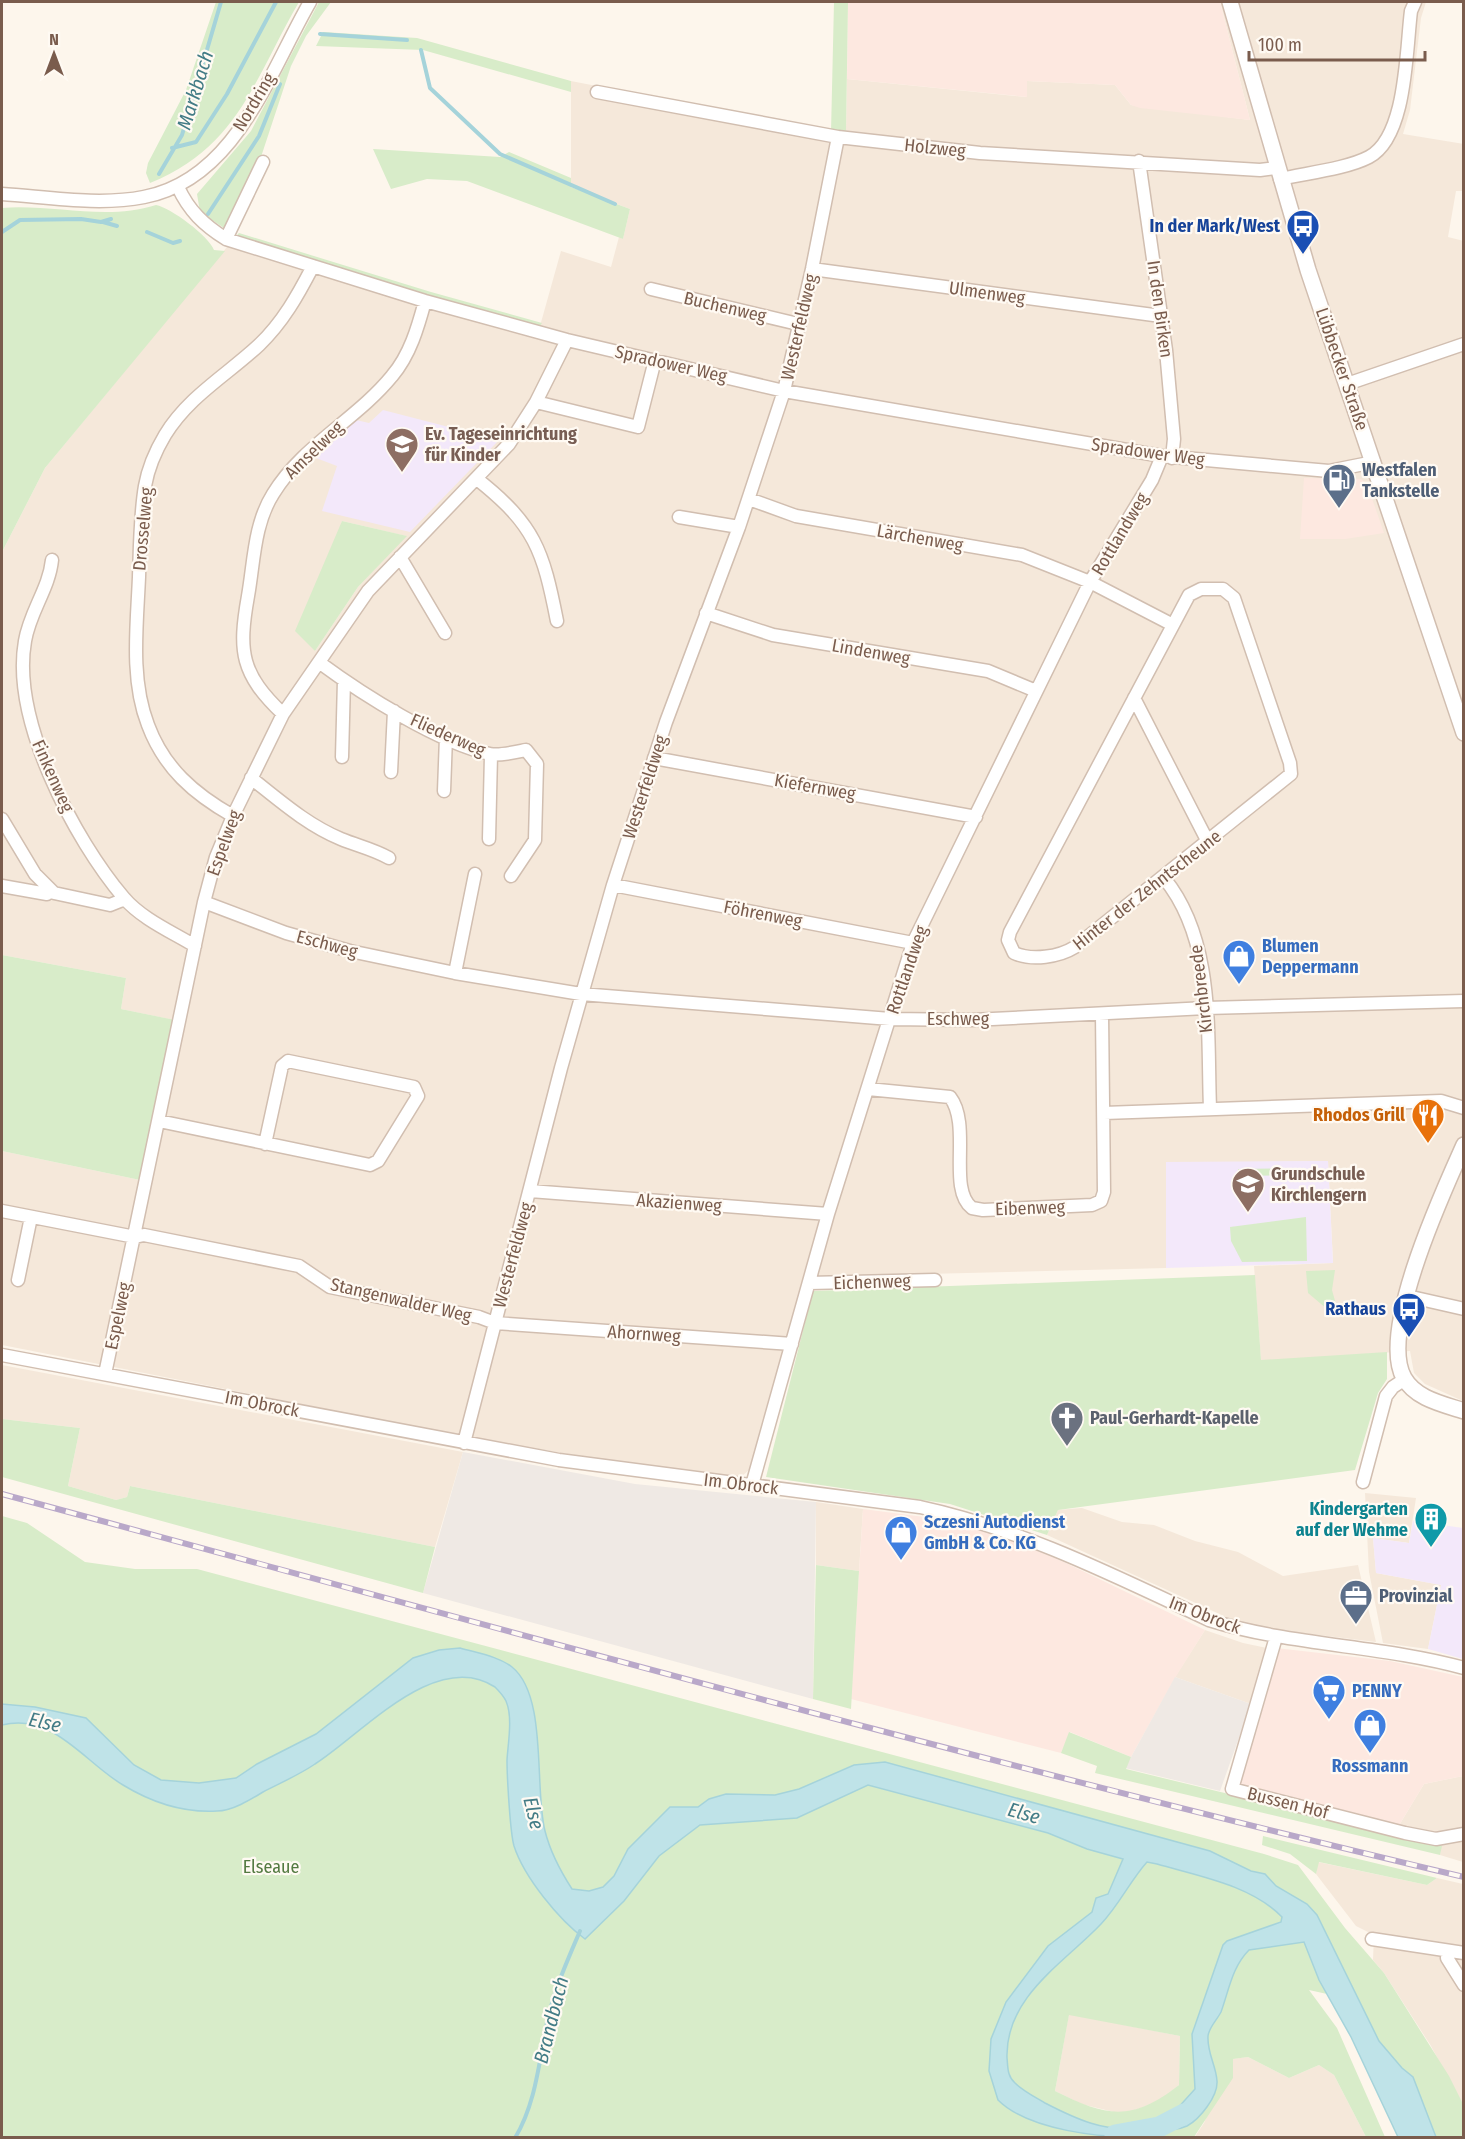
<svg xmlns="http://www.w3.org/2000/svg" width="1465" height="2139" font-family="'Fira Sans Condensed',sans-serif">
  <style>
    .residential { fill: #f5e8da; fill-rule: evenodd }
    .commercial { fill: #fde8e0 }
    .industrial { fill: #efe9e4 }
    .education { fill: #f3e8fa }
    .green { fill: #d8ecc9; fill-rule: evenodd }
    .water { fill: #bfe3e8; stroke: #a5d3da; stroke-width: 1.5 }
    .lines { fill: none; stroke-linecap: round; stroke-linejoin: round }
    .stream { stroke: #a5d3da; stroke-width: 4 }
    .river { stroke: #bfe3e8; stroke-width: 21 }
    .minor-casing { stroke: #d1beb0; stroke-width: 15 }
    .tertiary-casing { stroke: #d1beb0; stroke-width: 18 }
    .minor { stroke: #fff; stroke-width: 12 }
    .tertiary { stroke: #fff; stroke-width: 15 }
    .rail-casing { stroke: #b9a8c9; stroke-width: 6 }
    .rail { stroke: #fffaf3; stroke-width: 4; stroke-dasharray: 11; stroke-linecap: butt }
    .labels { text-anchor: middle; stroke-width: 4.5; stroke-linejoin: round; paint-order: stroke }
    .street-label { font-size: 18px; fill: #7a5c4d; stroke: #fffaf3 }
    .transit-label { font-size: 18px; font-weight: bold; fill: #164399; stroke: #fffaf3; text-anchor: end }
    .education-label { font-size: 18px; font-weight: bold; fill: #785e54; stroke: #fffaf3; text-anchor: start }
    .service-label { font-size: 18px; font-weight: bold; fill: #4e5e75; stroke: #fffaf3; text-anchor: start }
    .shop-label { font-size: 18px; font-weight: bold; fill: #366cbe; stroke: #fffaf3; text-anchor: start }
    .food-label { font-size: 18px; font-weight: bold; fill: #c56008; stroke: #fffaf3; text-anchor: end }
    .worship-label { font-size: 18px; font-weight: bold; fill: #5b616d; stroke: #fffaf3; text-anchor: start }
    .culture-label { font-size: 18px; font-weight: bold; fill: #0d838f; stroke: #fffaf3; text-anchor: end }
    .park-label { font-size: 18px; fill: #537a41; stroke: #fffaf3 }
    .water-label { font-size: 20px; font-style: italic; fill: #437c86; stroke: #fffaf3 }
  </style>
  <rect width="100%" height="100%" fill="#fdf6ec"/>
  <path class="residential" d="M1220 2H1426L1421 18 1410 110 1403 134 1464 144 1463 191H1456L1448 237 1464 241 1463 1401 1425 1384 1414 1373 1410 1351 1261 1361 1254 1266 1333 1263 1328 1161 1166 1163V1268L804 1277 749 1470 741 1477 629 1464 484 1440 2 1345V1151L140 1180 174 1020 121 1009 126 978 2 955V552L45 468 236 236 540 326 561 251 611 267 619 237 623 239 630 209 571 187V81L832 132 846 133 847 79 1026 97 1027 81 1115 85 1131 105 1250 120ZM342 521 406 536 358 587 315 651Z
    M2 1365 463 1452 435 1547 130 1486 127 1497 116 1500 68 1486 80 1428 2 1419Z
    M1365 1493 1416 1498 1409 1543 1373 1538 1376 1573 1441 1585 1428 1649 1383 1643 1369 1572Z
    M816 1502 863 1509 859 1571 816 1565Z
    M1082 1508 1122 1522 1154 1525 1195 1541 1238 1552 1283 1576 1358 1565 1376 1642 1270 1629 1237 1622 1047 1535 1058 1510Z
    M1205 1630 1243 1643 1267 1648 1251 1704 1175 1677Z
    M1463 1776V1862L1440 1855 1441 1846 1396 1835 1398 1827 1424 1784Z
    M1318 1862 1427 1885 1437 1878 1463 1884V2106L1431 2046 1384 1973 1373 1960 1374 1935 1356 1926 1316 1874Z
    M1069 2014 1180 2036 1179 2085 1158 2102 1129 2112H1114L1081 2104 1055 2091Z
    M1248 2057 1289 2078 1319 2065 1334 2075 1366 2137 1194 2138 1204 2123 1232 2059Z"/>
  <path class="commercial" d="M848 2H1220L1250 120 1140 108 1131 105 1115 85 1027 81V97L847 79Z
    M1304 478 1361 479 1367 484 1384 533 1345 539H1300Z
    M863 1509 932 1518 998 1534 1066 1563 1205 1630 1175 1678 1131 1757 1070 1732 1061 1753 851 1699Z
    M1276 1648 1390 1661 1463 1677V1776L1424 1784 1398 1827 1239 1787Z"/>
  <path class="industrial" d="M463 1452 635 1484 816 1502 813 1699 423 1593Z
    M1175 1677 1251 1704 1220 1791 1125 1768Z"/>
  <path class="education" d="M383 410 499 440 410 532 322 511 337 466 316 458 356 420 369 423Z
    M1328 1161 1333 1263 1166 1268V1162Z
    M1413 1521 1463 1528V1659L1428 1649 1441 1585 1376 1573 1373 1538 1409 1543Z"/>
  <path class="green" d="M216 2H299C255 77 239 147 150 183L146 173 148 163 186 90Z
    M319 2H331L306 36 291 66 259 163 227 230 200 212 197 194 251 131Z
    M834 2H848L846 133 831 132Z
    M323 32 417 38 571 81V92L423 50 316 46Z
    M373 149 500 157 509 152 571 178V187L630 209 623 239 467 181 427 179 391 189Z
    M156 205C171 208 209 236 214 250L225 251 45 468 2 552V208C52 204 107 221 156 205Z
    M239 233 431 292 542 323 540 326 431 298 236 236Z
    M342 521 407 536 358 587 315 651 295 631Z
    M2 955 126 978 121 1009 175 1020 140 1180 2 1151Z
    M1299 1168V1175L1238 1176V1169Z
    M1306 1217 1307 1261 1242 1262 1231 1241 1230 1227Z
    M1335 1270 1332 1290 1337 1308 1327 1309 1308 1293 1306 1271Z
    M1255 1275 1261 1360 1387 1352V1379L1378 1393 1355 1470 1058 1510 1047 1535 950 1504 766 1477 813 1291Z
    M2 1419 80 1428 68 1486 116 1500 127 1497 130 1486 435 1547 423 1593 2 1477Z
    M2 1516 27 1523 85 1562 135 1569H197L1264 1854 1298 1865 1345 1928 1384 1973 1449 2076 1464 2106 1463 2137H1436L1413 2077 1402 2068 1379 2041 1355 1992 1327 1994 1309 1990 1337 2028 1385 2137H1366L1334 2075 1319 2065 1289 2078 1248 2057 1233 2059V2078L1194 2137H1158L1149 2119 1142 2123 1147 2138 2 2137ZM1069 2015 1180 2036 1179 2085C1132 2122 1107 2117 1055 2091Z
    M816 1565 859 1571 851 1709 813 1699Z
    M1069 1732 1131 1757 1126 1769 1442 1846 1440 1855 1095 1773 1097 1766 1061 1753Z
    M1263 1836 1437 1878 1427 1885 1319 1862 1316 1874 1290 1854 1262 1845Z"/>
  <path class="water" d="M460 1648C477 1653 498 1656 512 1667 548 1696 534 1788 545 1831 550 1851 561 1872 572 1889L589 1891 603 1887 614 1876 628 1849 670 1807H698L709 1799 726 1794 775 1795 799 1789 854 1765 885 1762 1210 1851 1251 1871 1265 1874 1276 1886 1307 1904 1317 1915 1379 2041 1402 2068 1413 2077 1436 2137H1398L1351 2037 1319 1980 1304 1942 1249 1950C1232 1967 1229 1990 1221 2012 1217 2020 1209 2027 1208 2036 1207 2053 1216 2065 1217 2081 1218 2096 1200 2119 1187 2126 1178 2130 1169 2130 1159 2130L1158 2121 1176 2110 1195 2089 1192 2034 1223 1945 1227 1941 1281 1922 1282 1917C1251 1885 1198 1876 1157 1864L1147 1862C1130 1881 1119 1905 1101 1924 1064 1963 1005 1997 1007 2058 1008 2067 1007 2076 1015 2083 1023 2091 1035 2097 1045 2103 1074 2118 1107 2134 1141 2127L1144 2136C1103 2139 1028 2130 998 2100L989 2071 991 2039 1006 2002 1048 1946 1092 1912 1096 1898 1108 1894 1123 1859 1087 1849 1048 1833 868 1785 797 1818 700 1825 659 1856 624 1901 585 1939C559 1920 524 1877 514 1846 510 1832 507 1775 507 1760 508 1743 513 1717 506 1701 504 1697 498 1690 495 1687 436 1648 361 1735 315 1764 299 1775 280 1783 263 1792 250 1800 232 1811 217 1811 184 1813 151 1802 123 1785 84 1762 53 1712 2 1725V1704L35 1707 86 1718 134 1765 161 1780 199 1783 236 1778 257 1764 316 1734 413 1658 439 1650Z"/>
  <g class="lines">
    <path class="stream" d="M320 34 407 40
      M421 50 430 88 500 154 615 204
      M172 148 196 142 227 94 276 2
      M159 174 182 135 221 2
      M208 214 259 136 280 84
      M103 222 117 226
      M2 232 20 220 81 219 101 222 111 219
      M147 232 173 243 180 241
      M515 2138C537 2101 539 2059 548 2018 555 1988 568 1959 580 1931"/>
    <path class="river" d="M1115 2135 1159 2127 1184 2114"/>
    <defs>
      <path id="minor" d="M597 92 838 137 980 153 1260 170 1276 168
        M1139 161 1166 350 1174 439 1172 458
        M1280 179C1306 173 1346 169 1369 157 1407 137 1406 49 1411 11L1415 2
        M178 187C189 211 204 225 226 239L425 301 567 340 784 391 1162 456 1329 471 1374 462
        M2 194C47 197 99 206 144 197 236 179 269 73 310 2
        M226 239 263 162
        M812 269 1161 316
        M651 289 798 324
        M1347 384 1464 344
        M536 402 638 427 655 360
        M477 479C535 525 543 550 557 621
        M749 499 796 516 1022 555 1090 582 1173 625
        M679 517 739 527
        M400 557 445 633
        M52 560C49 589 30 611 25 641 11 720 74 839 124 898 142 919 172 932 195 946
        M1201 589H1223L1234 598 1290 763 1291 774 1075 947C1059 957 1032 961 1014 953L1008 940 1010 932 1189 595Z
        M706 613 773 635 988 671 1036 691
        M320 663C362 694 439 743 490 754 500 756 516 752 526 750L537 764 535 840 511 876
        M1134 698 1208 842
        M283 714C241 674 238 652 248 596 254 562 254 524 273 494 302 446 357 419 392 376 410 355 418 327 425 301
        M342 757 344 680
        M654 758 976 817
        M391 772 394 711
        M251 778C279 800 307 825 341 839 358 846 373 849 389 858
        M444 791 446 737
        M233 816C194 794 164 768 148 725 130 679 137 625 139 577 140 547 140 515 145 486 148 469 156 450 165 435 189 396 227 375 259 345 283 322 298 295 313 266
        M2 819 35 874 54 893 110 905 125 899
        M489 839 491 755
        M1164 878C1215 940 1207 1033 1210 1108
        M613 885 913 943
        M2 886 47 894 51 890
        M204 902 286 933 350 951 455 973 581 994 890 1019 972 1020 1206 1008 1464 1001
        M455 973 475 874
        M868 1089 950 1097C972 1125 947 1189 972 1208L983 1210 1092 1205 1101 1201 1104 1192 1102 1014
        M1104 1113 1441 1101 1464 1108
        M159 1121 370 1165 378 1161 418 1096 414 1087 288 1061 282 1066 265 1144
        M530 1191 828 1214
        M2 1211 135 1237 144 1235 299 1266 330 1287 479 1317 495 1323 792 1344
        M18 1280 31 1217
        M809 1283 935 1280
        M1407 1296 1464 1309
        M2 1355 559 1460 920 1507C1022 1529 1115 1576 1209 1620 1292 1646 1380 1645 1464 1668
        M105 1374 204 902 216 857 233 816 283 714 368 591 509 444 536 402 567 340
        M464 1443 561 1068 613 885 666 722 739 527 784 391 812 269 838 137
        M1363 1482 1386 1396 1393 1387 1405 1379
        M752 1485 828 1214 913 943 1090 582 1152 480 1162 456
        M1276 1637 1232 1789 1405 1833 1436 1839 1464 1834
        M1372 1939 1464 1953
        M1448 1951 1447 1958 1464 1985"/>
      <path id="tertiary" d="M1230 2 1308 270 1464 733
        M1464 1145C1443 1192 1378 1332 1404 1378 1416 1399 1443 1404 1464 1411"/>
    </defs>
    <use href="#minor" class="minor-casing"/>
    <use href="#tertiary" class="tertiary-casing"/>
    <use href="#minor" class="minor"/>
    <use href="#tertiary" class="tertiary"/>
    <defs>
      <path id="rail" d="M2 1494C488 1625 973 1761 1464 1877"/>
    </defs>
    <use href="#rail" class="rail-casing"/>
    <use href="#rail" class="rail"/>
  </g>
  <defs>
    <symbol id="bus-pin" viewBox="-11 -11 22 30"><path d="M0 17L-7.5 6A9.5 9.5 0 1 1 7.5 6Z" fill="#1a4fb4" stroke="#fffaf3"/><path d="M-5-6H5V4H4V6H2V4H-2V6H-4V4H-5ZM-3.5-4V0h7V-4ZM-3.5 1.2v1.5H-2V1.2ZM2 1.2v1.5H3.5V1.2Z" fill="#fff"/></symbol>
    <symbol id="school-pin" viewBox="-11 -11 22 30"><path d="M0 17L-7.5 6A9.5 9.5 0 1 1 7.5 6Z" fill="#8d6e63" stroke="#fffaf3"/><path d="M0-5L7-2L0 1L-7-2ZM-4 1L0 2.5L4 1V4Q0 6-4 4Z" fill="#fff"/></symbol>
    <symbol id="fuel-pin" viewBox="-11 -11 22 30"><path d="M0 17L-7.5 6A9.5 9.5 0 1 1 7.5 6Z" fill="#5c6f8a" stroke="#fffaf3"/><path d="M-5.5-6h7V0h2V4h1.3V-2.5L3-4.5l.8-.8L6-3V5H2.5V1h-1V6h-7ZM-4.2-4.7v3.2H.2V-4.7Z" fill="#fff"/></symbol>
    <symbol id="shop-pin" viewBox="-11 -11 22 30"><path d="M0 17L-7.5 6A9.5 9.5 0 1 1 7.5 6Z" fill="#3f7fe0" stroke="#fffaf3"/><path d="M-5-2.5h2.3a2.7 3.5 0 0 1 5.4 0H5L5.5 6h-11ZM-1.5-2.5h3a1.5 2.3 0 0 0-3 0Z" fill="#fff"/></symbol>
    <symbol id="restaurant-pin" viewBox="-11 -11 22 30"><path d="M0 17L-7.5 6A9.5 9.5 0 1 1 7.5 6Z" fill="#e8710a" stroke="#fffaf3"/><path d="M-5-6h1v4h1v-4h1v4h1v-4h1v5L-1.5 .5V6h-2V.5L-5-1ZM5-6V6H3V1.5H1.5Q1.5-4 5-6Z" fill="#fff"/></symbol>
    <symbol id="church-pin" viewBox="-11 -11 22 30"><path d="M0 17L-7.5 6A9.5 9.5 0 1 1 7.5 6Z" fill="#6b7280" stroke="#fffaf3"/><path d="M-1.2-6h2.4v3.5h3.3v2.4h-3.3V6h-2.4V-.1h-3.3v-2.4h3.3Z" fill="#fff"/></symbol>
    <symbol id="building-pin" viewBox="-11 -11 22 30"><path d="M0 17L-7.5 6A9.5 9.5 0 1 1 7.5 6Z" fill="#0f9aa8" stroke="#fffaf3"/><path d="M-4-6H4V6H1V3H-1V6H-4ZM-2.5-4.3h1.7v1.8h-1.7ZM.8-4.3h1.7v1.8H.8ZM-2.5-1h1.7V.8h-1.7ZM.8-1h1.7V.8H.8Z" fill="#fff"/></symbol>
    <symbol id="office-pin" viewBox="-11 -11 22 30"><path d="M0 17L-7.5 6A9.5 9.5 0 1 1 7.5 6Z" fill="#5c6f8a" stroke="#fffaf3"/><path d="M-6-3h4V-5.5h4V-3h4V5H-6ZM-1-4.5V-3h2v-1.5ZM-6 0V1H6V0Z" fill="#fff"/></symbol>
    <symbol id="supermarket-pin" viewBox="-11 -11 22 30"><path d="M0 17L-7.5 6A9.5 9.5 0 1 1 7.5 6Z" fill="#3f7fe0" stroke="#fffaf3"/><path d="M-6-5.5h2.5l.6 2H6L4.5 2H-2.5L-4.4-4H-6ZM-1.5 3.2a1.3 1.3 0 1 0 .1 0ZM3 3.2a1.3 1.3 0 1 0 .1 0Z" fill="#fff"/></symbol>
  </defs>
  <g fill-rule="evenodd">
    <use href="#bus-pin" x="1284" y="207" width="38" height="52"/>
    <use href="#school-pin" x="383" y="425" width="38" height="52"/>
    <use href="#fuel-pin" x="1320" y="461" width="38" height="52"/>
    <use href="#shop-pin" x="1220" y="937" width="38" height="52"/>
    <use href="#restaurant-pin" x="1409" y="1096" width="38" height="52"/>
    <use href="#school-pin" x="1229" y="1165" width="38" height="52"/>
    <use href="#bus-pin" x="1390" y="1290" width="38" height="52"/>
    <use href="#church-pin" x="1048" y="1399" width="38" height="52"/>
    <use href="#building-pin" x="1412" y="1500" width="38" height="52"/>
    <use href="#shop-pin" x="882" y="1513" width="38" height="52"/>
    <use href="#office-pin" x="1337" y="1577" width="38" height="52"/>
    <use href="#supermarket-pin" x="1310" y="1672" width="38" height="52"/>
    <use href="#shop-pin" x="1351" y="1706" width="38" height="52"/>
  </g>
  <g class="labels">
    <g class="street-label">
      <text transform="translate(254 102) rotate(-59)" y="6">Nordring</text>
      <text transform="translate(935 148) rotate(6)" y="6">Holzweg</text>
      <text transform="translate(987 293) rotate(8)" y="6">Ulmenweg</text>
      <text transform="translate(725 307) rotate(13)" y="6">Buchenweg</text>
      <text transform="translate(1160 309) rotate(82)" y="6">In den Birken</text>
      <text transform="translate(799 327) rotate(-77)" y="6">Westerfeldweg</text>
      <text transform="translate(671 364) rotate(13)" y="6">Spradower Weg</text>
      <text transform="translate(1342 369) rotate(71)" y="6">Lübbecker Straße</text>
      <text transform="translate(314 450) rotate(-44)" y="6">Amselweg</text>
      <text transform="translate(1148 452) rotate(8)" y="6">Spradower Weg</text>
      <text transform="translate(143 529) rotate(-85)" y="6">Drosselweg</text>
      <text transform="translate(1120 534) rotate(-59)" y="6">Rottlandweg</text>
      <text transform="translate(920 538) rotate(10)" y="6">Lärchenweg</text>
      <text transform="translate(871 652) rotate(10)" y="6">Lindenweg</text>
      <text transform="translate(448 735) rotate(24)" y="6">Fliederweg</text>
      <text transform="translate(53 776) rotate(66)" y="6">Finkenweg</text>
      <text transform="translate(645 787) rotate(-72)" y="6">Westerfeldweg</text>
      <text transform="translate(815 787) rotate(10)" y="6">Kiefernweg</text>
      <text transform="translate(224 843) rotate(-70)" y="6">Espelweg</text>
      <text transform="translate(1147 890) rotate(-38)" y="6">Hinter der Zehntscheune</text>
      <text transform="translate(763 914) rotate(11)" y="6">Föhrenweg</text>
      <text transform="translate(327 944) rotate(15)" y="6">Eschweg</text>
      <text transform="translate(907 970) rotate(-71)" y="6">Rottlandweg</text>
      <text transform="translate(1201 989) rotate(-97)" y="6">Kirchbreede</text>
      <text x="958" y="1025">Eschweg</text>
      <text transform="translate(679 1203) rotate(4)" y="6">Akazienweg</text>
      <text transform="translate(1030 1208) rotate(-2)" y="6">Eibenweg</text>
      <text transform="translate(513 1255) rotate(-75)" y="6">Westerfeldweg</text>
      <text transform="translate(872 1282) rotate(-2)" y="6">Eichenweg</text>
      <text transform="translate(401 1300) rotate(13)" y="6">Stangenwalder Weg</text>
      <text transform="translate(118 1316) rotate(-78)" y="6">Espelweg</text>
      <text transform="translate(644 1334) rotate(4)" y="6">Ahornweg</text>
      <text transform="translate(262 1404) rotate(11)" y="6">Im Obrock</text>
      <text transform="translate(741 1484) rotate(7)" y="6">Im Obrock</text>
      <text transform="translate(1205 1615) rotate(21)" y="6">Im Obrock</text>
      <text transform="translate(1288 1803) rotate(14)" y="6">Bussen Hof</text>
    </g>
    <g class="transit-label">
      <text x="1280" y="232">In der Mark/West</text>
      <text x="1386" y="1315">Rathaus</text>
    </g>
    <g class="education-label">
      <text x="425" y="440">Ev. Tageseinrichtung<tspan x="425" dy="21">für Kinder</tspan></text>
      <text x="1271" y="1180">Grundschule<tspan x="1271" dy="21">Kirchlengern</tspan></text>
    </g>
    <g class="service-label">
      <text x="1362" y="476">Westfalen<tspan x="1362" dy="21">Tankstelle</tspan></text>
      <text x="1379" y="1602">Provinzial</text>
    </g>
    <g class="shop-label">
      <text x="1262" y="952">Blumen<tspan x="1262" dy="21">Deppermann</tspan></text>
      <text x="924" y="1528">Sczesni Autodienst<tspan x="924" dy="21">GmbH &amp; Co. KG</tspan></text>
      <text x="1352" y="1697">PENNY</text>
      <text x="1370" y="1772" text-anchor="middle">Rossmann</text>
    </g>
    <g class="food-label">
      <text x="1405" y="1121">Rhodos Grill</text>
    </g>
    <g class="worship-label">
      <text x="1090" y="1424">Paul-Gerhardt-Kapelle</text>
    </g>
    <g class="culture-label">
      <text x="1408" y="1515">Kindergarten<tspan x="1408" dy="21">auf der Wehme</tspan></text>
    </g>
    <g class="park-label">
      <text x="271" y="1873">Elseaue</text>
    </g>
    <g class="water-label">
      <text transform="translate(195 90) rotate(-73)" y="7">Markbach</text>
      <text transform="translate(45 1722) rotate(13)" y="7">Else</text>
      <text transform="translate(534 1813) rotate(76)" y="7">Else</text>
      <text transform="translate(1024 1813) rotate(16)" y="7">Else</text>
      <text transform="translate(551 2020) rotate(-76)" y="7">Brandbach</text>
    </g>
  </g>
  <rect width="1465" height="2139" fill="none" stroke="#7a5c4d" stroke-width="6"/>
  <g transform="translate(54 54)" stroke="#fffaf3" stroke-width="4.5" paint-order="stroke">
  <path d="M0-4.5L10 22L0 15L-10 22Z" fill="#7a5c4d"/>
  <text y="-9" font-size="16" font-weight="bold" text-anchor="middle" fill="#7a5c4d">N</text>
  </g>
  <path d="M1249 51v9h176v-9" fill="none" stroke="#7a5c4d" stroke-width="3"/>
  <text x="1258" y="51" font-size="18" fill="#7a5c4d" stroke="#fffaf3" stroke-width="4.5" paint-order="stroke">100 m</text>
</svg>
